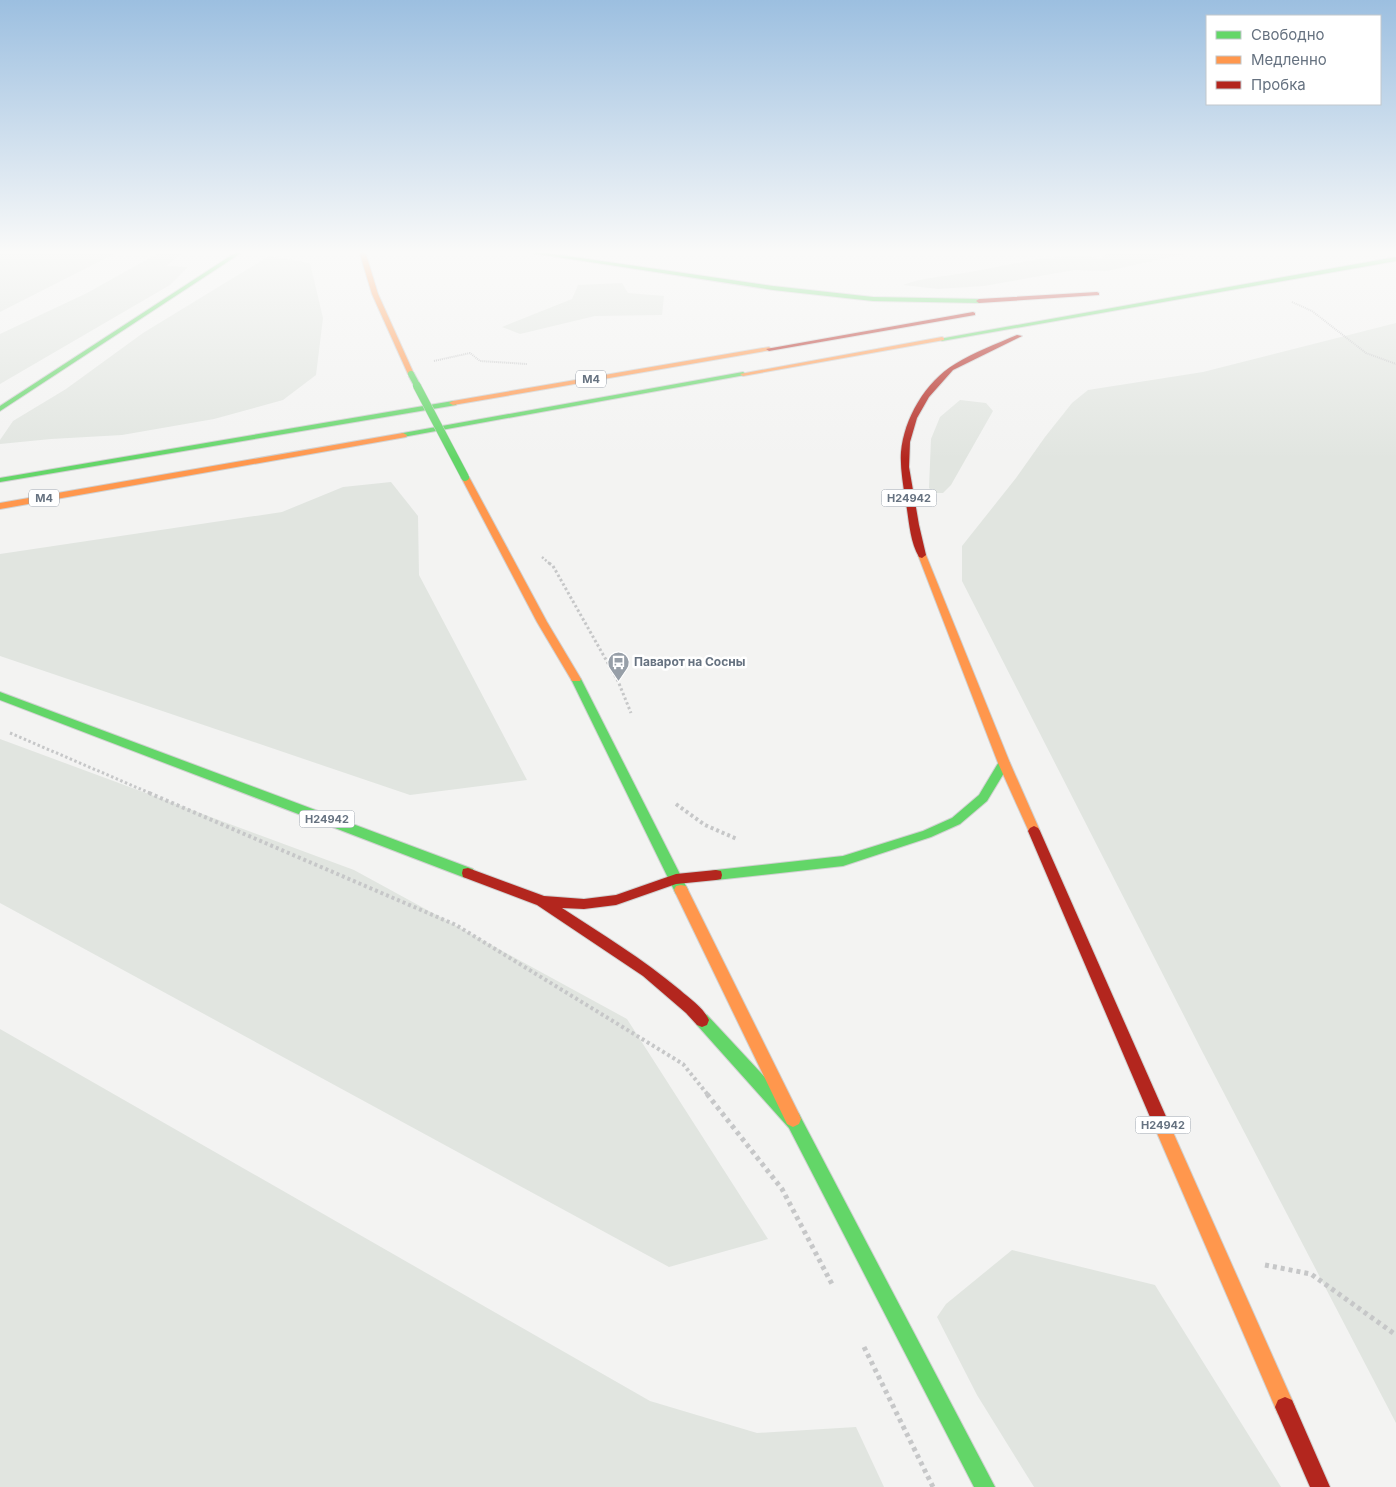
<svg xmlns="http://www.w3.org/2000/svg" width="1396" height="1487" font-family="Inter,sans-serif">
  <style>
    .green { fill: #e1e5e0 }
    .lines { fill: none; stroke-linecap: round; stroke-linejoin: round }
    .fast-casing { stroke: #d0d1d1; stroke-width: 2 }
    .slow-casing { stroke: #d0d1d1; stroke-width: 2 }
    .jam-casing { stroke: #d0d1d1; stroke-width: 2 }
    .path-far4 { stroke: #c6c7c8; stroke-width: 2; stroke-dasharray: 1 1; stroke-linecap: butt }
    .path-far3 { stroke: #c6c7c8; stroke-width: 2.5; stroke-dasharray: 2 2; stroke-linecap: butt }
    .path-far2 { stroke: #c6c7c8; stroke-width: 3; stroke-dasharray: 2.5 2.5; stroke-linecap: butt }
    .path-far1 { stroke: #c6c7c8; stroke-width: 4; stroke-dasharray: 3 3; stroke-linecap: butt }
    .path { stroke: #c6c7c8; stroke-width: 5; stroke-dasharray: 4 4; stroke-linecap: butt }
    .fast { fill: #63d668; fill-rule: evenodd }
    .slow { fill: #ff974d; fill-rule: evenodd }
    .jam { fill: #b3261e; fill-rule: evenodd }
    .fast-bridge-far1-casing { stroke: #d0d1d1; stroke-width: 8; stroke-linecap: butt }
    .fast-bridge-casing { stroke: #d0d1d1; stroke-width: 9; stroke-linecap: butt }
    .fast-bridge-far1 { stroke: #63d668; stroke-width: 6 }
    .fast-bridge { stroke: #63d668; stroke-width: 8 }
    .labels { text-anchor: middle; stroke-width: 5; stroke-linejoin: round; paint-order: stroke }
    .shield { fill: #fff; stroke: #949ca6; stroke-width: 1 }
    .shield-label { font-size: 11px; font-weight: bold; fill: #667280 }
    .poi-label { font-size: 12px; font-weight: bold; fill: #667280; stroke: #fff; text-anchor: start }
  </style>
  <rect width="100%" height="100%" fill="#f3f3f2"/>
  <path class="green" d="M0 251H120L0 312Z
    M162 251H186L166 266 188 267 170 285 0 384V334L87 293Z
    M1109 251H1198L1107 271 1074 270 984 286 938 289 903 285C925 277 942 277 964 273 1012 265 1051 252 1101 258Z
    M269 256 310 263 323 318 316 375 283 400 214 419 122 435 51 439 0 444V440L13 421 66 389 143 333Z
    M622 283 628 293 664 296 662 315 595 316 520 334 502 327 572 299 578 285Z
    M1396 323V1423L1203 1053 962 581V546L1016 478 1045 437 1072 403 1088 390 1203 372Z
    M960 400 986 403 993 411 951 485 943 493H934L929 488 931 439 940 417Z
    M391 482 418 516 419 575 527 780 410 795 0 656V554L282 512 343 487Z
    M0 739 354 870 627 1019 768 1239 669 1267 0 903Z
    M0 1029 650 1401 757 1433 856 1427 884 1487H0Z
    M1012 1250 1155 1285 1281 1487H1034L977 1395 937 1317 946 1304Z"/>
  <g class="lines">
    <defs>
      <path id="fast" d="M238 251H244L0 411V406Z
        M518 251H533L773 286 873 297 979 299 982 301 979 303 873 301 773 290Z
        M1396 257V261L942 341 939 339Z
        M743 372 746 374 745 375 403 437 399 435 403 433Z
        M453 401 457 403 456 405 0 482V478Z
        M576 676 581 679 688 890 686 894 681 895 676 894 674 890 571 679Z
        M0 692 473 869 474 873 473 877 468 878 463 877 0 700Z
        M1004 759 1010 763 987 801 960 824 931 837 843 866 716 880 711 879 710 875 711 871 716 870 843 856 923 831 952 818 979 795 1000 760Z
        M702 1013 707 1015 799 1114 995 1487H974L789 1128 697 1025 695 1020 697 1015Z"/>
      <path id="slow" d="M359 251H365L378 294 414 374 413 375 408 374 372 294Z
        M942 337 944 338V340L743 376 740 374Z
        M769 347 772 349 771 350 453 405 449 403 453 401Z
        M403 433 407 435 406 437 0 509V503Z
        M462 475 469 477 547 622 581 679 580 681H572L537 622 461 477Z
        M922 552 926 555 1010 763 1040 831 1038 834H1030L998 763 918 555Z
        M681 885 686 886 688 890 799 1114 801 1119 799 1124 793 1127 787 1124 674 890 676 886Z
        M1162 1118 1168 1121 1292 1400 1295 1407 1292 1414 1285 1417 1278 1414 1154 1126 1156 1121Z"/>
      <path id="jam" d="M1097 292 1099 293V295L979 303 976 301 979 299Z
        M973 312 975 313V315L769 351 766 349Z
        M1017 335 1022 336 953 370 929 397 917 418 910 442 909 467 919 525 926 555 922 558 919 557C909 540 909 517 905 498 903 483 900 467 901 452 904 419 925 382 955 364 974 352 996 344 1017 335Z
        M1034 826 1038 828 1040 831 1168 1121 1170 1126 1168 1131 1162 1134 1156 1131 1028 831 1030 828Z
        M468 868 544 896 584 899 616 895 676 874 716 870 721 871 722 875 721 879 716 880 676 884 616 905 584 909 562 908C602 934 643 959 680 990 690 999 703 1007 709 1020L707 1025 702 1027 697 1025 686 1013 643 976 537 905 463 877 462 873 463 869Z
        M1285 1397 1292 1400 1330 1487H1310L1275 1407 1278 1400Z"/>
    </defs>
    <use href="#fast" class="fast-casing"/>
    <use href="#slow" class="slow-casing"/>
    <use href="#jam" class="jam-casing"/>
    <path class="path-far4" d="M329 251 338 253
      M1292 302 1312 311 1366 353 1396 364
      M434 361 470 353 480 361 527 364"/>
    <path class="path-far3" d="M542 557 550 564"/>
    <path class="path-far2" d="M549 563 553 566 618 681 631 713
      M10 733 152 794"/>
    <path class="path-far1" d="M149 793 456 925 683 1064 708 1095
      M676 804 705 825 737 839"/>
    <path class="path" d="M707 1094 782 1189 833 1286
      M1265 1265 1311 1274 1396 1335
      M864 1347 933 1487"/>
    <use href="#fast" class="fast"/>
    <use href="#slow" class="slow"/>
    <use href="#jam" class="jam"/>
    <defs>
      <path id="fast-bridge-far1" d="M411 374 418 387"/>
      <path id="fast-bridge" d="M417 386 465 477"/>
    </defs>
    <use href="#fast-bridge-far1" class="fast-bridge-far1-casing"/>
    <use href="#fast-bridge" class="fast-bridge-casing"/>
    <use href="#fast-bridge-far1" class="fast-bridge-far1"/>
    <use href="#fast-bridge" class="fast-bridge"/>
  </g>
  <linearGradient id="sky" x2="0" y2="1"><stop stop-color="#9cbfe0"/><stop offset="0.55" stop-color="#fafaf9"/><stop offset="1" stop-color="#fafaf9" stop-opacity="0"/></linearGradient>
  <rect width="1396" height="459" fill="url(#sky)"/>
  <defs>
    <symbol id="bus-pin" viewBox="-11 -11 22 30"><path d="M0 17L-7.5 6A9.5 9.5 0 1 1 7.5 6Z" fill="#979fa8" stroke="#fff"/><path d="M-5-6H5V4H4V6H2V4H-2V6H-4V4H-5ZM-3.5-4V0h7V-4ZM-3.5 1.2v1.5H-2V1.2ZM2 1.2v1.5H3.5V1.2Z" fill="#fff"/></symbol>
  </defs>
  <g fill-rule="evenodd">
    <use href="#bus-pin" x="606" y="650" width="25" height="34"/>
  </g>
  <g class="labels">
    <g class="shield">
      <rect x="576" y="370.5" width="30" height="17" rx="4"/>
      <rect x="29" y="489.5" width="30" height="17" rx="4"/>
      <rect x="881.5" y="489.5" width="55" height="17" rx="4"/>
      <rect x="299.5" y="810.5" width="55" height="17" rx="4"/>
      <rect x="1135.5" y="1116.5" width="55" height="17" rx="4"/>
    </g>
    <g class="shield-label">
      <text x="591" y="383">М4</text>
      <text x="44" y="502">М4</text>
      <text x="909" y="502">Н24942</text>
      <text x="327" y="823">Н24942</text>
      <text x="1163" y="1129">Н24942</text>
    </g>
    <g class="poi-label">
      <text x="634" y="666">Паварот на Сосны</text>
    </g>
  </g>
  <rect x="1206" y="15" width="175" height="90" fill="#ffffff" stroke="#c2c7cc"/>
  <rect x="1216" y="31" width="25" height="8" fill="#63d668" stroke="#c2c7cc"/>
  <text x="1251" y="40" font-size="15" fill="#667280">Свободно</text>
  <rect x="1216" y="56" width="25" height="8" fill="#ff974d" stroke="#c2c7cc"/>
  <text x="1251" y="65" font-size="15" fill="#667280">Медленно</text>
  <rect x="1216" y="81" width="25" height="8" fill="#b3261e" stroke="#c2c7cc"/>
  <text x="1251" y="90" font-size="15" fill="#667280">Пробка</text>
</svg>
